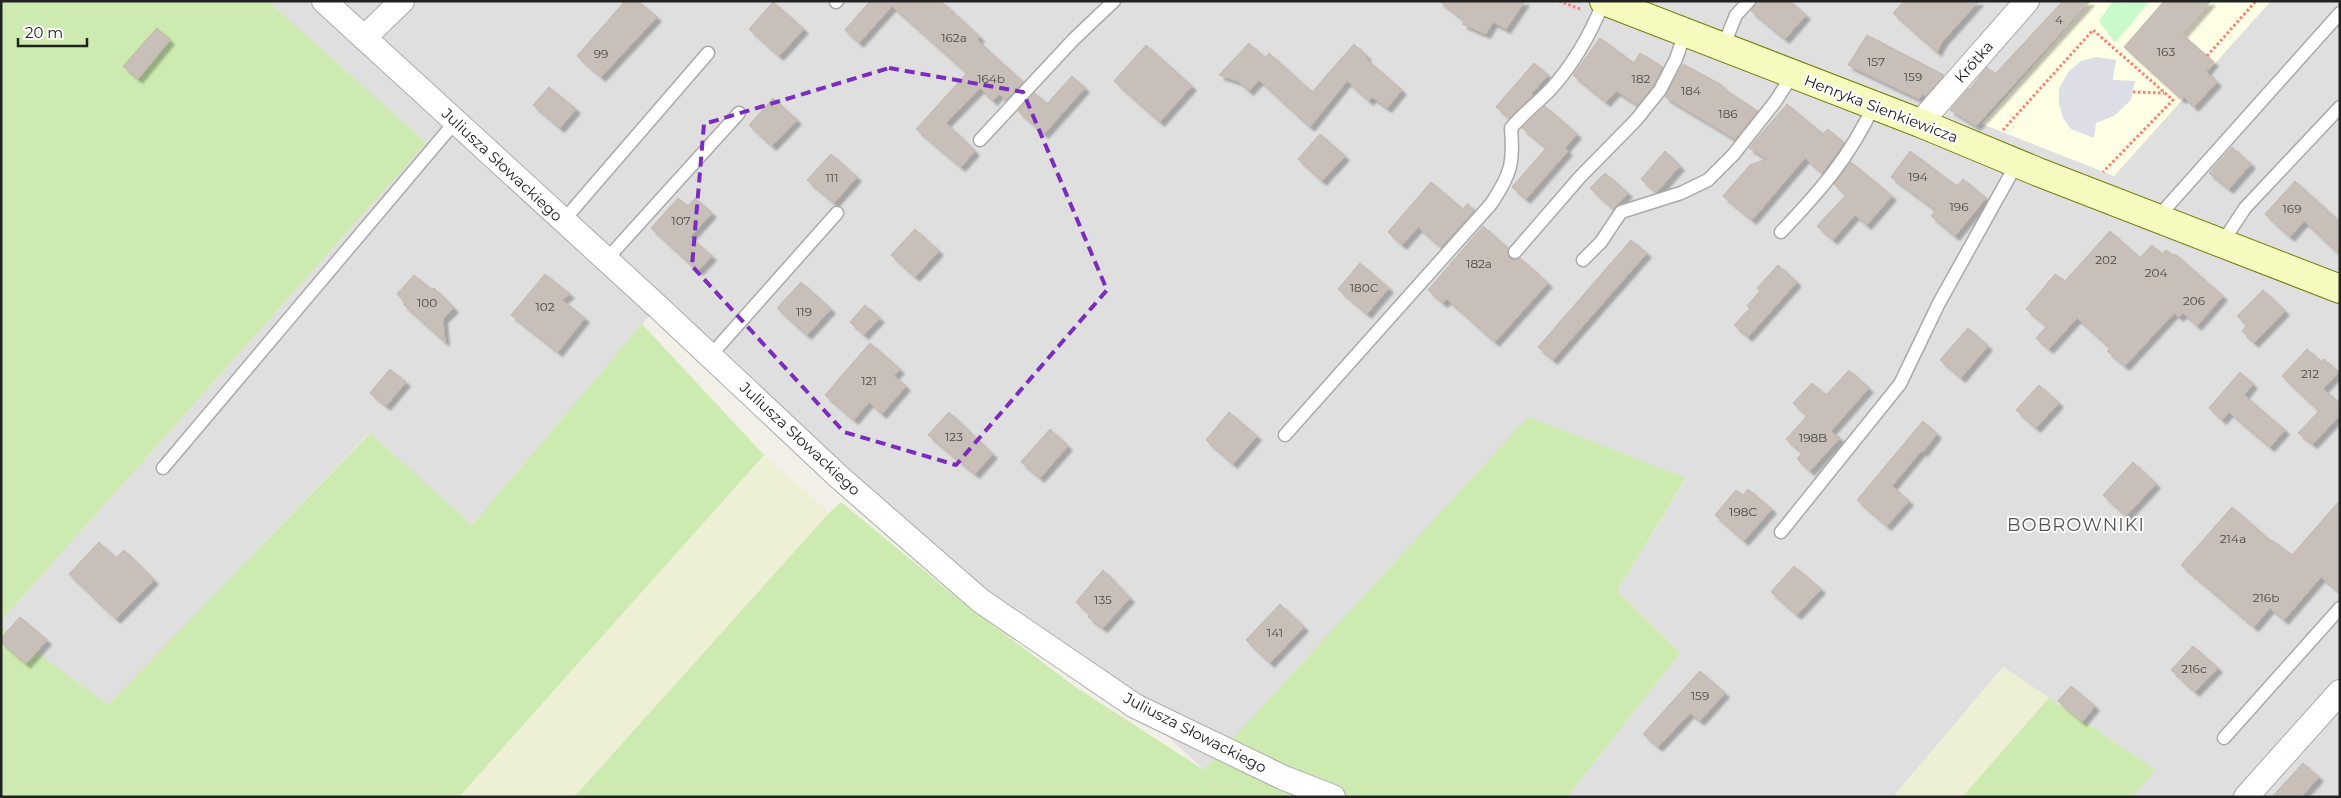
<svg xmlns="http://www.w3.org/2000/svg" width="2341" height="798" font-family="Montserrat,sans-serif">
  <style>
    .residential { fill: #e0dfdf }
    .education { fill: #ffffe5 }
    .farmland { fill: #eef0d5 }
    .grass { fill: #cdebb0 }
    .park { fill: #c8facc }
    .plaza { fill: #dddde8 }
    .building { fill: #c7bfb8; stroke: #c4b6ab; filter: url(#shadow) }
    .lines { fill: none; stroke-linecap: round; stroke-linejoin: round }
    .lane-casing { stroke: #a9a9a9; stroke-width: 15 }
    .street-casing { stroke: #a9a9a9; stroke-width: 26 }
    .secondary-casing { stroke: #707d05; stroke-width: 30 }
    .path { stroke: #fa8072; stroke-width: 3; stroke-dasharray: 2.5 2.5; stroke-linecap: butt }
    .lane { stroke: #fff; stroke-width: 12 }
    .street { stroke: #fff; stroke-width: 24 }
    .secondary { stroke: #f7fabf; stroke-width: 28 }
    .marked { fill: none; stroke: #7b2cbf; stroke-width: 4; stroke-dasharray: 10 6; stroke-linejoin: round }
    .labels { text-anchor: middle; stroke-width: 4; stroke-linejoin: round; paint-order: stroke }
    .number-label { font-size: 12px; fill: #4b4948 }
    .street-label { font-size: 15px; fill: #222; stroke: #fff }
    .quarter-label { font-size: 18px; letter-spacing: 1px; fill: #555; stroke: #fff }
  </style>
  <defs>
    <filter id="shadow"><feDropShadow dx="4.5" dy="4.5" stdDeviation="1" flood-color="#0004"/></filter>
  </defs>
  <rect width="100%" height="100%" fill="#f2efe9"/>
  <path class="residential" d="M268 1H2091L1982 124 2270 1H2340V797H2132L2156 770 2003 667 1893 797H1567L1680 653 1617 591 1686 479 1204 770 1135 706 981 600 657 307 472 525 369 433 108 706 1 626V621L425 144Z"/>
  <path class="education" d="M2091 1H2271L2114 176 1982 124Z"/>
  <path class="farmland" d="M764 455 829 513 574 797H459Z
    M2003 667 2049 698 1962 797H1893Z"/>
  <path class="grass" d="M1 1H268L426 143 1 621Z
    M642 324 764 455 459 797H1V626L108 705 370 433 472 525Z
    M1528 417 1686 478 1617 591 1680 653 1567 797H574L829 513 841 502 962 602 1077 688 1204 770Z
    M2049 698 2156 770 2132 797H1962Z"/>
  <path class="park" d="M2113 1 2122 3 2124 1H2150L2115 43 2099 21Z"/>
  <path class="plaza" d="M2096 57 2116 60 2113 80 2135 81 2131 100 2114 116 2096 123 2094 138 2071 129 2063 118 2059 103V89L2068 72 2081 61Z"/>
  <path class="building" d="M625 1H638L657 17 601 77 577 56Z
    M870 1H941L980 37 977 40 1023 82 1006 100 999 94 993 101 980 88 946 123 975 151 961 167 916 129 967 73 892 6 859 43 845 30Z
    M1439 1H1525L1506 29 1493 22 1486 34 1462 24 1465 21Z
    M1757 1H1790L1806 15 1785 39 1751 11Z
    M1904 1H1979L1942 42 1937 52 1893 13Z
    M2063 1H2090L1976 126 1950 110 1969 88 1970 89 1987 67 1995 74Z
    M2164 1H2211L2182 34 2214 62 2206 71 2217 82 2194 107 2184 97 2181 99 2124 47Z
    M773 2 804 29 779 56 749 29Z
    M157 28 170 40 138 79 123 66Z
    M1867 35 1944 75 1926 96 1923 94 1919 99 1848 65Z
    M1600 38 1634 63 1640 53 1663 67 1653 86 1638 105 1616 91 1606 102 1573 75Z
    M1249 43 1265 58 1269 53 1312 92 1354 44 1367 56 1365 58 1402 90 1387 108 1372 97 1369 101 1347 81 1310 127 1259 80 1249 91 1238 81 1219 75Z
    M1146 45 1192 86 1160 122 1114 81Z
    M1534 63 1548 75 1531 94 1533 95 1509 118 1496 107Z
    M1683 64 1722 85 1721 87 1758 111 1735 139 1665 97Z
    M1072 76 1085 88 1044 134 1018 111 1035 93 1047 104Z
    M549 87 576 109 560 128 533 105Z
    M773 98 797 120 772 146 749 125Z
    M1787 104 1823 134 1828 129 1844 143 1822 173 1805 158 1752 220 1723 196 1750 165 1767 159 1749 148Z
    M1545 106 1577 134 1565 148 1568 151 1526 199 1512 187 1546 148 1522 128Z
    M1320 134 1345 156 1322 181 1298 159Z
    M2232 147 2251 164 2229 189 2209 173Z
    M1665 151 1680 166 1656 193 1641 179Z
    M1910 151 1957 186 1963 179 1986 198 1955 236 1931 216 1936 210 1891 177Z
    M831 154 857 177 834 203 807 180Z
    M1851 162 1892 196 1867 225 1855 215 1833 240 1817 226 1846 195 1834 184Z
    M1605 173 1628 193 1613 209 1590 188Z
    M2295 181 2340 222V255L2304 221 2290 237 2265 214Z
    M1431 182 1463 209 1468 203 1473 212 1441 247 1418 227 1402 245 1388 232Z
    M678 198 688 206 695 198 712 213 690 237 712 256 698 271 651 228Z
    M1483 226 1508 248 1509 258 1514 260 1520 258 1548 283 1495 342 1447 299 1443 303 1428 290Z
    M915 229 939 251 915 277 891 255Z
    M2110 231 2140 258 2152 245 2162 254 2166 250 2173 255 2175 254 2223 296 2197 326 2183 313 2179 317 2174 313 2125 366 2107 351 2110 348 2077 318 2049 349 2036 338 2047 326 2026 309 2055 274 2065 281Z
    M1631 240 1647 253 1553 360 1538 347Z
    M1360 263 1389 288 1367 314 1338 289Z
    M1778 265 1797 282 1748 337 1734 325 1750 308 1747 306 1760 291 1757 288Z
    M545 274 570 294 562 300 585 318 558 352 511 315Z
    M414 275 432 290 434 288 454 308 443 319 445 342 403 304 405 302 397 294Z
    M801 282 831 309 807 335 777 308Z
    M2263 290 2285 311 2254 343 2242 331 2247 325 2237 316Z
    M865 305 880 318 864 335 850 322Z
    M1968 328 1988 346 1961 378 1940 360Z
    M870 343 900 369 894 376 906 386 882 414 869 402 854 420 825 395Z
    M2307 349 2322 362 2324 359 2339 372 2323 389 2340 403V415L2313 444 2298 433 2319 411 2282 376Z
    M390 369 406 382 386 406 370 393Z
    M1849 370 1869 388 1831 431 1840 438 1810 471 1797 459 1802 453 1786 439 1807 416 1793 403 1812 383 1826 395Z
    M2240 372 2253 384 2244 395 2285 430 2270 447 2229 412 2222 420 2209 408Z
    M2039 385 2059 403 2036 428 2016 410Z
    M949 412 993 454 975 474 928 435Z
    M1229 412 1257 436 1233 464 1206 440Z
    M1923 421 1937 434 1923 452 1921 451 1892 486 1909 501 1887 526 1857 500Z
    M1050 429 1068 446 1040 478 1021 462Z
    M2133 462 2156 484 2126 516 2103 495Z
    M1748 489 1772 509 1744 541 1715 515 1736 490 1743 495Z
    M2340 500V593L2321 577 2284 620 2270 608 2254 627 2181 565 2232 507 2271 541 2272 540 2292 555Z
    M99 542 116 558 124 550 154 580 116 619 69 574Z
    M1794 566 1821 589 1797 615 1771 592Z
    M1103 570 1130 598 1103 628 1088 617 1090 614 1076 602Z
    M1280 604 1304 627 1270 663 1246 640Z
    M20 617 47 640 26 664 1 642V638Z
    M2193 646 2218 668 2195 692 2171 670Z
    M1700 671 1725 693 1700 721 1690 713 1658 747 1643 734Z
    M2071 686 2095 706 2082 722 2058 701Z
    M2303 763 2319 777 2301 797H2272Z"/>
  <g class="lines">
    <defs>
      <path id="lane" d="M836 2 837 1
        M1723 47 1736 15 1749 1
        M980 140 1073 40 1114 1
        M2158 217 2340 13
        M563 221 708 53
        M1781 232C1820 191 1850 157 1874 105
        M2222 243 2245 208 2340 107
        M1515 252 1580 177 1636 120 1660 90 1676 59 1685 33
        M606 260 739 113
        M1583 260 1601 242 1621 212 1681 193 1708 180 1733 155 1775 102 1793 74
        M710 356 837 213
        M1285 435 1491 204C1511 174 1514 163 1511 128 1523 114 1537 103 1550 90 1574 64 1591 33 1604 1
        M163 468 455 122
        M1781 532 1900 384 1939 303 2017 163
        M2224 738 2340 608"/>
      <path id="street" d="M324 1 657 306 839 477 981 601 1135 706 1284 778 1333 797
        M364 38 402 1
        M1920 123 2027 1
        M2246 797 2340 692"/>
      <path id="secondary" d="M1604 1 1920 123 2038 172 2340 289"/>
    </defs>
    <use href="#lane" class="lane-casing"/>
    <use href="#street" class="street-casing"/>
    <use href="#secondary" class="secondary-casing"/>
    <path class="path" d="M1559 1 1580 9
      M2207 56 2256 1
      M2133 92 2164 93
      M2003 130 2093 30 2173 100 2103 172"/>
    <use href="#lane" class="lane"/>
    <use href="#street" class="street"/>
    <use href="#secondary" class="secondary"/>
  </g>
  <path class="marked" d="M889 68 1023 92 1107 290 956 465 844 432 692 266 704 124Z"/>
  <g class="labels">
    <g class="number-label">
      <text x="2059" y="24">4</text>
      <text x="954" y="42">162a</text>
      <text x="2166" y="56">163</text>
      <text x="601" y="58">99</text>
      <text x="1876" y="66">157</text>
      <text x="1913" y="81">159</text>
      <text x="991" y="83">164b</text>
      <text x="1641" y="83">182</text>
      <text x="1691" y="95">184</text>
      <text x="1728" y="118">186</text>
      <text x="1918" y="181">194</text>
      <text x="832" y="182">111</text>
      <text x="1959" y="211">196</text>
      <text x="2292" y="213">169</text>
      <text x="681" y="225">107</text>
      <text x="2106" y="264">202</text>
      <text x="1479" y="268">182a</text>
      <text x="2156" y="277">204</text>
      <text x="1364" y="292">180C</text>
      <text x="2194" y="305">206</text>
      <text x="427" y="307">100</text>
      <text x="545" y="311">102</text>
      <text x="804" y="316">119</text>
      <text x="2310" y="378">212</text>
      <text x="869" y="385">121</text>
      <text x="954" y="441">123</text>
      <text x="1813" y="442">198B</text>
      <text x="1743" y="516">198C</text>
      <text x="2233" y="543">214a</text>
      <text x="2266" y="602">216b</text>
      <text x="1103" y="604">135</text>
      <text x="1275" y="637">141</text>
      <text x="2194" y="673">216c</text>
      <text x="1700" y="700">159</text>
    </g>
    <g class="street-label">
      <text transform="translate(1974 62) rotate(-49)" y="5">Krótka</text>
      <text transform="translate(1881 109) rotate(21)" y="5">Henryka Sienkiewicza</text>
      <text transform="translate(502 165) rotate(43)" y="5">Juliusza Słowackiego</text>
      <text transform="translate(800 439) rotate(43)" y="5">Juliusza Słowackiego</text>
      <text transform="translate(1195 733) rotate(27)" y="5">Juliusza Słowackiego</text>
    </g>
    <g class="quarter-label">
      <text x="2076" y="531">BOBROWNIKI</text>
    </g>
  </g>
  <rect width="2341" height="798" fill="none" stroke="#222222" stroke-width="5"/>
  <path d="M18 38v8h69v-8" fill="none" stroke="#222222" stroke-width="2.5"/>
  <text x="25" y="38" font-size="15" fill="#222222" stroke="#ffffff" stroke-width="4" paint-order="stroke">20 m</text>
</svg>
